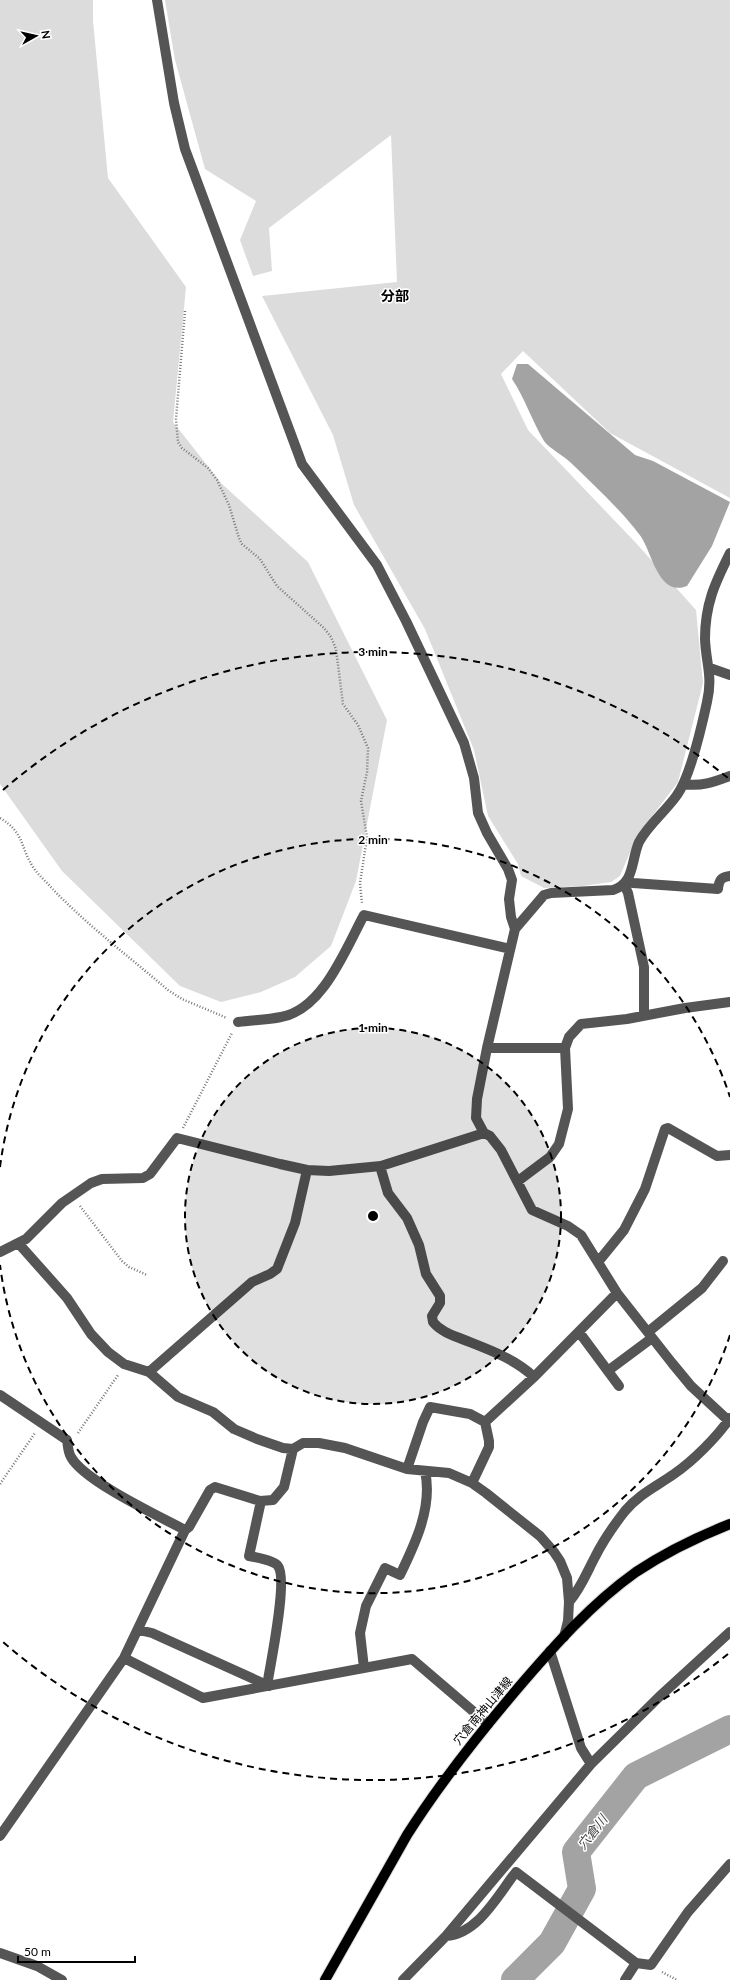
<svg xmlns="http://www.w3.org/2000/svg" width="730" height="1980" font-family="Lato,'Noto Sans JP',sans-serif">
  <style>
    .green { fill: #dcdcdc }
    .water { fill: #a3a3a3 }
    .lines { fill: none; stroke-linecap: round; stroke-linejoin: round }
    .river { stroke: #a3a3a3; stroke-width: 28 }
    .major-casing { stroke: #dbdbdb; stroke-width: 12 }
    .path { stroke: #777; stroke-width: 2.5; stroke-dasharray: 1 2; stroke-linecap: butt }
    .minor { stroke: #555; stroke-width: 10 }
    .major { stroke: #000; stroke-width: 10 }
    .ring { fill: none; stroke: #000; stroke-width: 2; stroke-dasharray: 7 5 }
    .labels { text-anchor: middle; stroke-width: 3; stroke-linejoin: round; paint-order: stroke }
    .street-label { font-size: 12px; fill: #000; stroke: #fff }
    .water-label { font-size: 13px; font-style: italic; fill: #444; stroke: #fff }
    .quarter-label { font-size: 14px; font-weight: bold; fill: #000; stroke: #fff }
    .centre { fill: #000; stroke: #fff; stroke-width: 2 }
    .ring-label { font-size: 12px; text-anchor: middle; font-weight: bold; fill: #000; stroke: #fff; stroke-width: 3; stroke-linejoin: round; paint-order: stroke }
  </style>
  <rect width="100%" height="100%" fill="#fff"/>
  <path class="green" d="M0 0H93V21L108 178 186 287 173 422 222 484 308 562 387 720 356 881 331 946 295 977 261 992 221 1002 180 986 62 871 0 784Z
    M165 0H730V498L610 433 523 351 501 374 528 430 636 543 696 610 703 683 678 782 637 836 620 876 611 882 583 886 544 888 521 876 518 864 488 816 474 750 425 629 354 505 333 435 262 296 397 282 391 135 269 228 272 271 253 276 240 240 256 201 205 169 175 60Z"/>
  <path class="water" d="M517 364H528L635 455 653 461 730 502 712 546 687 586C657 598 652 549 639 534 619 508 594 485 570 462 563 455 550 449 544 441 532 421 525 398 512 379Z"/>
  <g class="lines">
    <path class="river" d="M515 1980 552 1943 582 1889 576 1852 636 1776 730 1729"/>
    <defs>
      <path id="major" d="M325 1980 407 1835C440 1783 478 1735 518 1688 554 1646 591 1604 636 1572 666 1552 697 1537 730 1524"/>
    </defs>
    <use href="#major" class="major-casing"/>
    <path class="path" d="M185 311 176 419 178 442 182 448 208 468 217 480 229 505 239 538 242 544 260 559 277 586 324 628 331 637 336 649 343 704 358 725 368 748 367 772 361 801 367 837 360 883 362 904
      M0 818C25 833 20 847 33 867 37 873 42 878 47 883 83 922 127 955 168 990L182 999 227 1018
      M183 1128 232 1033
      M80 1206 122 1261 129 1267 147 1275
      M78 1433 118 1375
      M0 1484 35 1433
      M662 1972 677 1980"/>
    <path class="minor" d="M157 0 174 103 185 149 302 464 377 565 406 621 464 743 474 778 478 813 487 833 508 869 512 880 509 899 511 917 515 929 487 1048 477 1099 476 1118 484 1133 490 1136 501 1150 532 1210 568 1226 581 1235 617 1293 672 1363 691 1386 730 1422
      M710 668 730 675
      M683 784C701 787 714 782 730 776
      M627 881 633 883 718 889C719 880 721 877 730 876
      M624 884 628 893 644 967V1016
      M515 929 544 895 551 893 613 890C635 883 631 860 639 842 648 825 666 811 677 795 690 777 702 725 707 702 713 676 706 664 705 639 705 604 715 583 730 553
      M238 1022C252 1020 267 1020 281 1017 323 1010 346 948 364 915L510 949
      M487 1048H565
      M380 1166 388 1193 407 1218 419 1245 426 1274 440 1296V1303L432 1316 433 1322C440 1331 452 1335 462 1339 487 1349 514 1358 534 1377
      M518 1181 550 1157 559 1144 568 1109 565 1048 569 1037 581 1024 627 1019 685 1008 730 1002
      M19 1244 67 1298 91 1334 108 1352 124 1364 149 1372 178 1397 213 1412 234 1429 257 1439 283 1448 293 1449 303 1443H319L345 1448 407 1469 449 1473 472 1483 486 1493 540 1536 554 1552 560 1561 567 1578 569 1602 568 1621 564 1637
      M0 1252 26 1239 62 1203 91 1183 102 1179 143 1178 150 1174 177 1138 280 1164 307 1170 329 1171 381 1166 484 1133
      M598 1262 624 1230 645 1189 665 1129 668 1128 717 1156 730 1155
      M579 1332 619 1386
      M648 1332 702 1288 723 1261
      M609 1370 652 1338
      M149 1372 252 1282 270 1274 277 1269 295 1223 307 1170
      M0 1395 67 1440C68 1446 68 1452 71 1457 84 1481 159 1516 185 1530
      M407 1469 423 1422 430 1407 470 1414 485 1422
      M472 1483 489 1447V1441L485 1422 535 1376 617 1293
      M261 1501 249 1556C255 1557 275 1561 278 1566 288 1579 271 1661 268 1680L269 1686
      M569 1602C581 1588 587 1572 595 1557 603 1541 614 1525 625 1511 639 1494 657 1486 674 1474 693 1461 717 1437 730 1418
      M139 1630 152 1633 269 1686
      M550 1651 581 1748 591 1764
      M124 1658 203 1698 412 1659 488 1724
      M364 1668 360 1633 366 1606 385 1568 400 1575C415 1544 433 1507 425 1471
      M0 1836 124 1658 185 1530 189 1527 210 1490 215 1487 260 1501 273 1500 284 1487 293 1449
      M446 1936C478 1934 498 1895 516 1872L636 1963 651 1965 688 1912 730 1864
      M0 1953 37 1966 62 1980
      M403 1980 446 1936 591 1764 659 1697 730 1632
      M625 1980 636 1963"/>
    <use href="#major" class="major"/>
  </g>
  <circle cx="373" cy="1216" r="188" fill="#000" fill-opacity=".12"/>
  <g class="ring">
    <circle cx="373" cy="1216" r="188"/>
    <path d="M730 1335A376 376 0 0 1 0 1265M0 1167A376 376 0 0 1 730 1097"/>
    <path d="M728 1654A564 564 0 0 1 3 1642M3 790A564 564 0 0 1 728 778"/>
  </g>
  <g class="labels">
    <g class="street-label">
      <text transform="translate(483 1711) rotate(-50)" y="4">穴倉南神山津線</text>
    </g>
    <g class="water-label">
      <text transform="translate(592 1832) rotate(-52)" y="5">穴倉川</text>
    </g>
    <g class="quarter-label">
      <text x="395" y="301">分部</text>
    </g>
  </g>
  <circle cx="373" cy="1216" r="6" class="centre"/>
  <g class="ring-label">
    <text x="373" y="656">3 min</text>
    <text x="373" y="844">2 min</text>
    <text x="373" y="1032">1 min</text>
  </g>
  <g transform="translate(36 36) rotate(82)" stroke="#ffffff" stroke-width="3" paint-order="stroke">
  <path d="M0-3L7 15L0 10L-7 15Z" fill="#000000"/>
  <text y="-6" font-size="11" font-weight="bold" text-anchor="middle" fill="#000000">N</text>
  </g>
  <path d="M18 1956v6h117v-6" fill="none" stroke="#000000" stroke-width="2"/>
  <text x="24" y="1956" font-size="12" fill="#000000" stroke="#ffffff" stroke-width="3" paint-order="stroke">50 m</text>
</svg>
